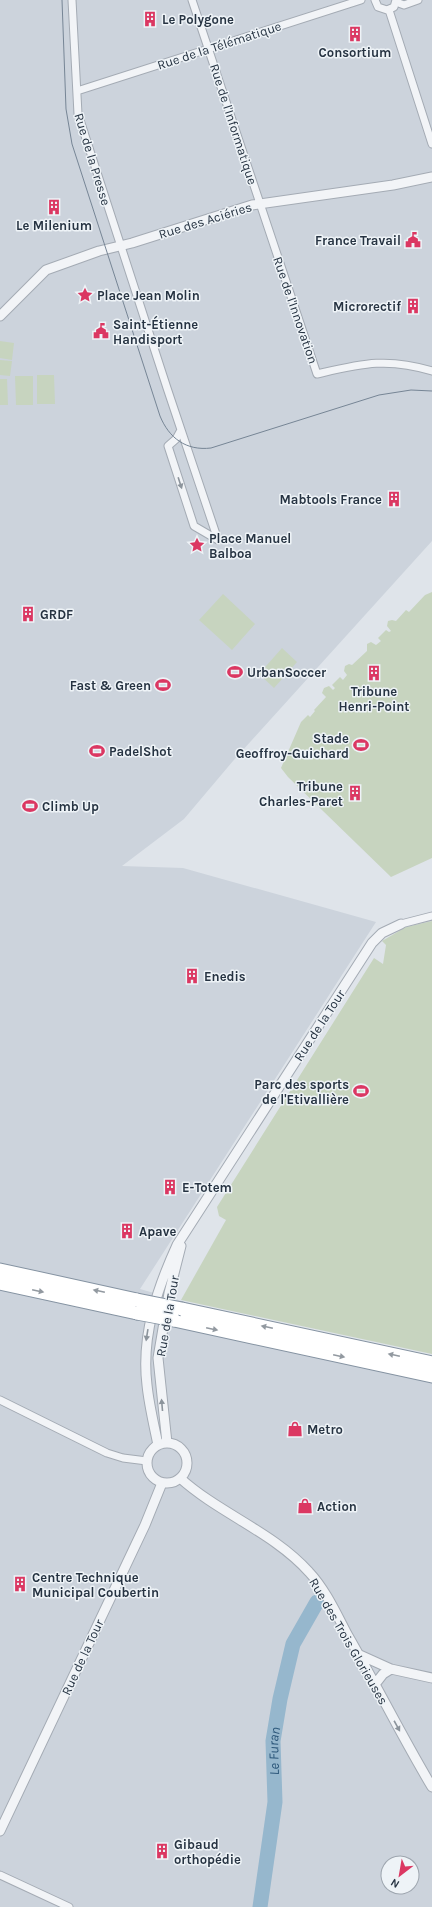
<svg xmlns="http://www.w3.org/2000/svg" width="432" height="1907" font-family="Karla,sans-serif">
  <style>
    .built { fill: #ccd3dc; fill-rule: evenodd }
    .green { fill: #c7d4bf }
    .lines { fill: none; stroke-linecap: round; stroke-linejoin: round }
    .river { stroke: #96b7cd; stroke-width: 15 }
    .minor-casing { stroke: #a4abb4; stroke-width: 9 }
    .tertiary-casing { stroke: #a4abb4; stroke-width: 11 }
    .motorway-casing { stroke: #8593a2; stroke-width: 15 }
    .minor { stroke: #f2f4f7; stroke-width: 7 }
    .tertiary { stroke: #f2f4f7; stroke-width: 9 }
    .motorway { stroke: #fff; stroke-width: 13 }
    .tram { stroke: #768595; stroke-width: 1 }
    .motorway-bridge-casing { stroke: #8593a2; stroke-width: 15; stroke-linecap: butt }
    .motorway-bridge { stroke: #fff; stroke-width: 13 }
    .oneway { fill: #8c949c }
    .oneway2 { fill: #9299a0 }
    .labels { text-anchor: middle; stroke-width: 3; stroke-linejoin: round; paint-order: stroke }
    .poi-label { font-size: 13px; font-weight: bold; fill: #263342; stroke: #eef3f7; text-anchor: start }
    .street-label { font-size: 13px; fill: #263342; stroke: #eef3f7 }
    .water-label { font-size: 14px; font-style: italic; fill: #2c577a; stroke: #eef3f7 }
  </style>
  <rect width="100%" height="100%" fill="#dfe4ea"/>
  <path class="built" d="M0 0H432V541L233 761 184 819 122 866 183 868 376 922 140 1289 432 1372V1907H0ZM388 1863H412V1887H388Z"/>
  <path class="green" d="M0 341 14 343 12 360 0 358Z
    M0 360 12 361 10 376 0 375Z
    M37 375H54L55 404H37Z
    M15 376H33V405H16Z
    M0 379H7L8 405H0Z
    M432 592V858L391 877 288 777 281 768 301 722 308 715 310 717 315 711 314 710 326 697 322 693 324 688 329 686 333 690 335 688 332 685 340 677 343 680 347 675 344 671 345 666 349 664 352 665 367 651V644L371 642 376 645 381 641 378 638 386 630 389 632 391 631 387 626 388 621 392 620 396 621 406 610 409 612 425 595Z
    M223 594 255 624 232 650 199 620Z
    M282 648 297 662 274 688 259 674Z
    M432 921V1354L181 1300 226 1220 219 1216 217 1207 374 958 383 964 386 945 382 941 406 927Z"/>
  <g class="lines">
    <path class="river" id="s1" d="M260 1907 275 1802 273 1741 280 1699 293 1644 317 1602"/>
    <defs>
      <path id="minor" d="M72 0 78 114 167 388 218 540 194 526 168 446 176 439 181 430
        M192 0 317 374C361 364 387 357 432 371
        M375 0 378 7 387 10 394 7 396 0
        M396 2 404 5 418 0
        M389 10 432 144
        M77 91 361 0
        M401 924 432 916
        M0 1400 107 1453 123 1458 147 1461
        M0 1875 69 1907"/>
      <path id="tertiary" d="M0 316 46 270 99 251 132 243 252 205 393 185 432 177
        M167 1443 158 1358 169 1293 181 1246
        M147 1463a20 20 0 1 1 40 0a20 20 0 1 1-40 0Z
        M158 1445C154 1425 149 1405 147 1385 141 1336 157 1289 177 1245L372 943 382 933 401 924
        M180 1478C220 1514 273 1532 309 1572 325 1589 336 1613 347 1634 376 1684 402 1737 432 1787
        M360 1655 391 1669 432 1678
        M376 1683 383 1674 391 1669
        M0 1831 145 1525 162 1483"/>
      <path id="motorway" d="M0 1270 137 1300
        M0 1283 137 1313
        M182 1309 432 1363
        M174 1320 432 1376"/>
    </defs>
    <use href="#minor" class="minor-casing"/>
    <use href="#tertiary" class="tertiary-casing"/>
    <use href="#motorway" class="motorway-casing"/>
    <use href="#minor" class="minor"/>
    <use href="#tertiary" class="tertiary"/>
    <use href="#motorway" class="motorway"/>
    <path class="tram" d="M62 0 66 109 72 144 160 416C169 438 186 451 211 448L379 395 411 390 432 391"/>
    <defs>
      <path id="motorway-bridge" d="M137 1300 182 1309
        M137 1313 174 1320"/>
    </defs>
    <use href="#motorway-bridge" class="motorway-bridge-casing"/>
    <use href="#motorway-bridge" class="motorway-bridge"/>
  </g>
  <defs><path id="oneway-solid" d="M-6-.8H1V-3.2L6.5 0L1 3.2V.8H-6Z"/></defs>
  <g class="oneway">
    <use href="#oneway-solid" transform="translate(180 483) rotate(72)"/>
    <use href="#oneway-solid" transform="translate(147 1335) rotate(99)"/>
    <use href="#oneway-solid" transform="translate(162 1405) rotate(-95)"/>
    <use href="#oneway-solid" transform="translate(397 1726) rotate(61)"/>
  </g>
  <g class="oneway2">
    <use href="#oneway-solid" transform="translate(38 1291) rotate(12)"/>
    <use href="#oneway-solid" transform="translate(99 1291) rotate(-168)"/>
    <use href="#oneway-solid" transform="translate(267 1327) rotate(-168)"/>
    <use href="#oneway-solid" transform="translate(212 1329) rotate(12)"/>
    <use href="#oneway-solid" transform="translate(394 1355) rotate(-168)"/>
    <use href="#oneway-solid" transform="translate(339 1356) rotate(12)"/>
  </g>
  <defs>
    <symbol id="building-bare" viewBox="-9 -9 18 18"><path d="M-4-6H4V6H1V3H-1V6H-4ZM-2.5-4.3h1.7v1.8h-1.7ZM.8-4.3h1.7v1.8H.8ZM-2.5-1h1.7V.8h-1.7ZM.8-1h1.7V.8H.8Z" fill="#db3762" stroke="#eef3f7" stroke-width="2.5" paint-order="stroke"/></symbol>
    <symbol id="civic-bare" viewBox="-9 -9 18 18"><path d="M-.6-6.5H3V-4.5H.6V-3L4-1V1h2V6H-6V1h2V-1L-.6-3ZM-1.2 2.5V6h2.4V2.5Z" fill="#db3762" stroke="#eef3f7" stroke-width="2.5" paint-order="stroke"/></symbol>
    <symbol id="sight-bare" viewBox="-9 -9 18 18"><path d="M0-6L1.8-2.2L6-1.7L2.9 1.2L3.7 5.4L0 3.3L-3.7 5.4L-2.9 1.2L-6-1.7L-1.8-2.2Z" fill="#db3762" stroke="#eef3f7" stroke-width="2.5" paint-order="stroke"/></symbol>
    <symbol id="stadium-bare" viewBox="-9 -9 18 18"><path d="M0-5a6.5 5 0 1 0 0 10a6.5 5 0 1 0 0-10ZM-3.5-1.8h7v3.6h-7Z" fill="#db3762" stroke="#eef3f7" stroke-width="2.5" paint-order="stroke"/></symbol>
    <symbol id="shop-bare" viewBox="-9 -9 18 18"><path d="M-5-2.5h2.3a2.7 3.5 0 0 1 5.4 0H5L5.5 6h-11ZM-1.5-2.5h3a1.5 2.3 0 0 0-3 0Z" fill="#db3762" stroke="#eef3f7" stroke-width="2.5" paint-order="stroke"/></symbol>
  </defs>
  <g fill-rule="evenodd">
    <use href="#building-bare" x="139" y="8" width="22" height="22"/>
    <use href="#building-bare" x="344" y="23" width="22" height="22"/>
    <use href="#building-bare" x="43" y="196" width="22" height="22"/>
    <use href="#civic-bare" x="402" y="229" width="22" height="22"/>
    <use href="#sight-bare" x="74" y="284" width="22" height="22"/>
    <use href="#building-bare" x="402" y="295" width="22" height="22"/>
    <use href="#civic-bare" x="90" y="320" width="22" height="22"/>
    <use href="#building-bare" x="383" y="488" width="22" height="22"/>
    <use href="#sight-bare" x="186" y="534" width="22" height="22"/>
    <use href="#building-bare" x="17" y="603" width="22" height="22"/>
    <use href="#stadium-bare" x="224" y="661" width="22" height="22"/>
    <use href="#building-bare" x="363" y="662" width="22" height="22"/>
    <use href="#stadium-bare" x="152" y="674" width="22" height="22"/>
    <use href="#stadium-bare" x="350" y="734" width="22" height="22"/>
    <use href="#stadium-bare" x="86" y="740" width="22" height="22"/>
    <use href="#building-bare" x="344" y="782" width="22" height="22"/>
    <use href="#stadium-bare" x="19" y="795" width="22" height="22"/>
    <use href="#building-bare" x="181" y="965" width="22" height="22"/>
    <use href="#stadium-bare" x="350" y="1080" width="22" height="22"/>
    <use href="#building-bare" x="159" y="1176" width="22" height="22"/>
    <use href="#building-bare" x="116" y="1220" width="22" height="22"/>
    <use href="#shop-bare" x="284" y="1418" width="22" height="22"/>
    <use href="#shop-bare" x="294" y="1495" width="22" height="22"/>
    <use href="#building-bare" x="9" y="1573" width="22" height="22"/>
    <use href="#building-bare" x="151" y="1840" width="22" height="22"/>
  </g>
  <g class="labels">
    <g class="poi-label">
      <text x="162" y="24">Le Polygone</text>
      <text x="355" y="57" text-anchor="middle">Consortium</text>
      <text x="54" y="230" text-anchor="middle">Le Milenium</text>
      <text x="401" y="245" text-anchor="end">France Travail</text>
      <text x="97" y="300">Place Jean Molin</text>
      <text x="401" y="311" text-anchor="end">Microrectif</text>
      <text x="113" y="329">Saint-Étienne<tspan x="113" dy="15">Handisport</tspan></text>
      <text x="382" y="504" text-anchor="end">Mabtools France</text>
      <text x="209" y="543">Place Manuel<tspan x="209" dy="15">Balboa</tspan></text>
      <text x="40" y="619">GRDF</text>
      <text x="247" y="677">UrbanSoccer</text>
      <text x="151" y="690" text-anchor="end">Fast &amp; Green</text>
      <text x="374" y="696" text-anchor="middle">Tribune<tspan x="374" dy="15">Henri-Point</tspan></text>
      <text x="349" y="743" text-anchor="end">Stade<tspan x="349" dy="15">Geoffroy-Guichard</tspan></text>
      <text x="109" y="756">PadelShot</text>
      <text x="343" y="791" text-anchor="end">Tribune<tspan x="343" dy="15">Charles-Paret</tspan></text>
      <text x="42" y="811">Climb Up</text>
      <text x="204" y="981">Enedis</text>
      <text x="349" y="1089" text-anchor="end">Parc des sports<tspan x="349" dy="15">de l'Etivallière</tspan></text>
      <text x="182" y="1192">E-Totem</text>
      <text x="139" y="1236">Apave</text>
      <text x="307" y="1434">Metro</text>
      <text x="317" y="1511">Action</text>
      <text x="32" y="1582">Centre Technique<tspan x="32" dy="15">Municipal Coubertin</tspan></text>
      <text x="174" y="1849">Gibaud<tspan x="174" dy="15">orthopédie</tspan></text>
    </g>
    <g class="street-label">
      <text transform="translate(219 45) rotate(-18)" y="5">Rue de la Télématique</text>
      <text transform="translate(234 124) rotate(72)" y="5">Rue de l'Informatique</text>
      <text transform="translate(93 159) rotate(73)" y="5">Rue de la Presse</text>
      <text transform="translate(205 220) rotate(-17)" y="5">Rue des Aciéries</text>
      <text transform="translate(296 310) rotate(71)" y="5">Rue de l'Innovation</text>
      <text transform="translate(319 1025) rotate(-57)" y="5">Rue de la Tour</text>
      <text transform="translate(167 1316) rotate(-80)" y="5">Rue de la Tour</text>
      <text transform="translate(349 1641) rotate(60)" y="5">Rue des Trois Glorieuses</text>
      <text transform="translate(82 1657) rotate(-65)" y="5">Rue de la Tour</text>
    </g>
    <g class="water-label">
      <text dy="5" stroke="none"><textPath href="#s1" startOffset="157">Le Furan</textPath></text>
    </g>
  </g>
  <g transform="translate(400 1875) rotate(211)"><circle r="19" fill="#eef3f7" stroke="#9ea6af"/>
  <path d="M0-3L7 15L0 10L-7 15Z" fill="#db3762"/>
  <text y="-6" font-size="11" font-weight="bold" text-anchor="middle" fill="#263342">N</text>
  </g>
</svg>
